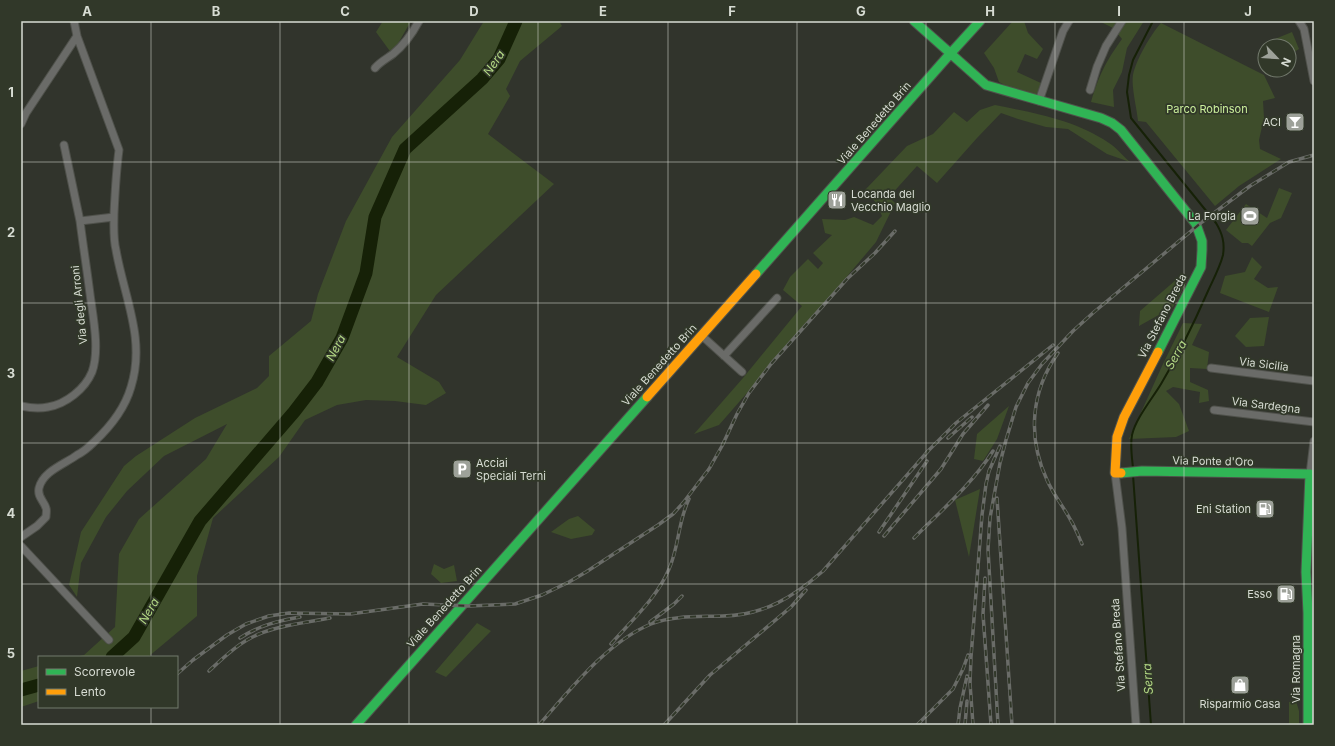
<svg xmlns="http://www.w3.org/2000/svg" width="1335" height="746" font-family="Inter,sans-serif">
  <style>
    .green { fill: #3e4d2b }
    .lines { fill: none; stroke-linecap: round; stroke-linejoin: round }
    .stream { stroke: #162107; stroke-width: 2 }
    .river { stroke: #162107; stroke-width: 13 }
    .street-casing { stroke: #4f514b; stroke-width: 9 }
    .fast-casing { stroke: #4f514b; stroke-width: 11 }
    .slow-casing { stroke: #4f514b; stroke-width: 11 }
    .street { stroke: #6a6b68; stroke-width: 7 }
    .fast { stroke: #30b455; stroke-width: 9 }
    .slow { stroke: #ff9f0a; stroke-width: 9 }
    .rail-casing { stroke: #6a6c68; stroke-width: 3.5 }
    .rail { stroke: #313829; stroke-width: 2; stroke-dasharray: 6; stroke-linecap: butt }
    .grid { fill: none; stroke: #d7dcd3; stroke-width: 1; stroke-opacity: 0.55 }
    .labels { text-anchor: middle; stroke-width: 3.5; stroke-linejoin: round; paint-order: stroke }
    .park-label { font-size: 11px; fill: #caef9b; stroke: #313829 }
    .poi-label { font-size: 11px; fill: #d7dcd3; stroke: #313829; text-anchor: end }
    .street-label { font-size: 11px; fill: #d7dcd3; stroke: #313829 }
    .water-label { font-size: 12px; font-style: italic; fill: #b4d985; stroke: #313829 }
    .neatline { fill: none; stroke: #d7dcd3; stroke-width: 1.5 }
    .grid-label { font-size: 13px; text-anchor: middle; font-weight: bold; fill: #d7dcd3 }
  </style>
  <rect width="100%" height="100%" fill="#31342c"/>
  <path class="green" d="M383 21H411L392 54 376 32Z
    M484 21H559L562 26 520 61 506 89 510 96 488 134 554 184 436 295 397 357 439 382 446 393 426 405 395 401 366 400 337 405 305 420 279 457 213 518 197 576V616L148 657H75L84 655 115 627 119 554 139 519 206 459 227 424 164 456 127 491 106 517 81 563 77 597 69 585 81 532 124 466 136 456 195 418 257 388 269 376V356L311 321 318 294 346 221 392 137 460 60Z
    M1013 21H1024L1028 33 1043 49 1037 59 1025 54 1017 72 1043 84 1034 101 999 82 994 68 984 53Z
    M1099 21H1144L1127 48 1122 72 1113 90 1114 107 1091 102C1099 75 1106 61 1122 39L1113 28Z
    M1161 23 1264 75 1275 98 1263 101 1264 118 1259 140 1260 149 1281 159 1239 186 1215 206 1146 122 1138 121C1137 109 1131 87 1133 75 1136 60 1151 34 1161 23Z
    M1292 32 1299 49 1289 55V46H1274L1275 39Z
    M995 105C1034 113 1076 120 1109 143 1117 148 1123 156 1130 162L1107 154 1068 129 1046 127 1018 119 1001 113 977 138 937 183 917 166 889 197 895 203 876 242 796 337 719 425 694 434 743 378 802 306 783 290 790 277 808 259 818 269 823 263 813 253 832 235 825 233 822 219 845 220 854 217 873 225 882 216 877 204 865 190 907 146 933 134 954 112 967 122 980 110Z
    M1279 188 1292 193 1281 218 1270 223 1252 246 1248 243H1242L1226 230 1246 204 1267 218Z
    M1252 257 1262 267 1254 279 1268 288 1278 287 1269 312 1220 293 1225 276 1245 272Z
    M1177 279 1186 283 1173 307 1139 326 1140 311Z
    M1269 317 1264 346 1246 347 1235 336 1250 318Z
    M1183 323 1202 324 1192 345 1209 352 1207 369 1190 368V382L1208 390 1209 401 1199 403 1200 392 1173 387 1166 391 1179 404 1189 431 1176 437 1129 439 1162 366Z
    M1009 406 997 439 983 461 974 459 977 434Z
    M980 489 969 557 955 500Z
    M578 516 595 530 592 535 571 539 551 532 569 519Z
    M434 564 444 569 454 565 457 581 441 583 431 574Z
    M477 623 491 631 446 677 435 672Z
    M39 666V701L21 707V671Z
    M1296 701 1299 711V725H1289V702Z"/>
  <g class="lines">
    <path class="stream" d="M1133 468C1132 458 1130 445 1132 435 1136 418 1152 399 1161 384 1179 354 1194 323 1208 291 1213 280 1220 267 1223 255 1225 242 1222 233 1216 223L1131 118 1127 92 1129 75 1133 60 1153 21
      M1133 475 1151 725"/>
    <path class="river" d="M112 657 134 637 200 521 294 412 317 382 342 338 366 273 375 217 405 149 482 79 499 59 516 21
      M21 690 39 685"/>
    <defs>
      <path id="street" d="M1299 21 1304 29 1314 81
        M375 68C380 62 386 59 393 54 404 45 412 34 419 21
        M1090 90 1097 67 1106 46 1122 21
        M1039 101 1063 31 1069 21
        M21 124 26 113 77 36
        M64 145 80 221
        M701 335 742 372
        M724 356 777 298
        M1211 368 1314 381
        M21 406C30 408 39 409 48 407 66 404 85 389 92 372 100 350 93 317 90 294 87 270 83 245 80 221L114 217
        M1214 410 1314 422
        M1115 473 1122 528 1136 725
        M1310 474 1314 441
        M21 537 37 526 46 517C46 514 47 510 46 508 44 501 37 497 39 488 43 471 65 464 77 455 83 452 89 447 94 442 109 428 125 408 131 387 146 339 124 297 116 250 113 238 114 227 114 214 115 193 116 172 119 150L77 36 74 21
        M21 546 109 640"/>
      <path id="fast" d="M914 21 986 85 1101 118 1112 123 1121 130 1196 224 1202 241V250L1201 267 1158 352
        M950 54 980 21
        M756 274 950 54
        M1121 473 1142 471 1310 474 1306 572 1308 613V725
        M356 725 647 397"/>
      <path id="slow" d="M647 397 756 274
        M1121 473H1115L1117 437 1124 417 1158 352"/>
    </defs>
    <use href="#street" class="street-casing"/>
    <use href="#fast" class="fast-casing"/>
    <use href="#slow" class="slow-casing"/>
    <use href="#street" class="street"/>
    <use href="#fast" class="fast"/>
    <use href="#slow" class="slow"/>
    <defs>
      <path id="rail" d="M1058 353C1031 391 1027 437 1047 480 1053 494 1063 506 1070 519 1075 527 1078 535 1082 544
        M948 438 972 417
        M997 498 1012 725
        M879 532 927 461
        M884 536 941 469 963 434 988 405
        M914 538C942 510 972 484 993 451
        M985 578 983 614 991 725
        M650 622 674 604 682 596
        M240 638C260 625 278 621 300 617
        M611 644C631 621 657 598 669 569 679 547 678 521 689 499
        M209 671C221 660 233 648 247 640 270 626 304 623 330 618
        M177 674 193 660 227 635 246 624 269 616 289 613 350 614 423 604 469 606 515 604 542 595 569 582 586 572 658 525 673 514 683 503 709 469 722 446 737 414 749 393 771 364 847 279 875 253 895 231
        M539 725C570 690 607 642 651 624 674 615 699 617 723 616 765 615 793 597 823 571L929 450 956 423 1053 345
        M664 725 710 675 791 607 806 590
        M917 725 953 689 963 669 968 655
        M958 725 960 708 967 676
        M965 725 967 701
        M973 725 970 683 971 657 982 515 986 484 989 471 1000 446
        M998 725 988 549 990 518 1000 463 1006 440 1016 407 1028 383 1042 364 1073 331 1094 312 1202 222 1250 186 1289 162 1314 155"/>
    </defs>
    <use href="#rail" class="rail-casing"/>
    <use href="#rail" class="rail"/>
  </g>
  <path class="grid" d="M151 21V657M280 21V725M409 21V725M538 21V725M668 21V725M797 21V725M926 21V725M1055 21V725M1184 21V725M21 162H1314M21 303H1314M21 443H1314M21 584H1314M151 707V725"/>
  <defs>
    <symbol id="bar-square" viewBox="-11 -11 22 22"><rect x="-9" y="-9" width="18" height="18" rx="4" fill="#9da199" stroke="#313829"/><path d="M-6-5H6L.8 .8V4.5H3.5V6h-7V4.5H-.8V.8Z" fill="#fff"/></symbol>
    <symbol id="restaurant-square" viewBox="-11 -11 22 22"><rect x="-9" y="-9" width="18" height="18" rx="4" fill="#9da199" stroke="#313829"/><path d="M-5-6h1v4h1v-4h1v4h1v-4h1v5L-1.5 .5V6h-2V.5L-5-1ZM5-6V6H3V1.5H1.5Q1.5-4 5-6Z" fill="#fff"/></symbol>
    <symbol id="stadium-square" viewBox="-11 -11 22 22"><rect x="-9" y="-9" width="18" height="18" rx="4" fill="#9da199" stroke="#313829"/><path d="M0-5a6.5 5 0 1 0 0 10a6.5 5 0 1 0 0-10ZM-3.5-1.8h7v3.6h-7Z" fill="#fff"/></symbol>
    <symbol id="parking-square" viewBox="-11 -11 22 22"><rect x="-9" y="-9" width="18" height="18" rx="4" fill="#9da199" stroke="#313829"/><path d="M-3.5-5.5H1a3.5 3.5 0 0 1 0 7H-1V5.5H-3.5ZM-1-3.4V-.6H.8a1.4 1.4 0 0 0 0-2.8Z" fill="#fff"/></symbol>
    <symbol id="fuel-square" viewBox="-11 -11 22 22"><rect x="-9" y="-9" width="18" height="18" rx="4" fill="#9da199" stroke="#313829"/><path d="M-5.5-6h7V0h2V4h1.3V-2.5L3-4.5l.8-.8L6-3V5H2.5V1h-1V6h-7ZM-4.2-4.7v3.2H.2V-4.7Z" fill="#fff"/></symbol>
    <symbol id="shop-square" viewBox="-11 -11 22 22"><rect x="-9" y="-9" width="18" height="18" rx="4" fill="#9da199" stroke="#313829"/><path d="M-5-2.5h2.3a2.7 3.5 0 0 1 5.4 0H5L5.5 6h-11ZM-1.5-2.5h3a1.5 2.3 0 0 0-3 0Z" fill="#fff"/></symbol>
  </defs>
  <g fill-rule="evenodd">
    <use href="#bar-square" x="1284" y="111" width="22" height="22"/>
    <use href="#restaurant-square" x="826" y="189" width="22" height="22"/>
    <use href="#stadium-square" x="1239" y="205" width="22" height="22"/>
    <use href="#parking-square" x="451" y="458" width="22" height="22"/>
    <use href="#fuel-square" x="1254" y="498" width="22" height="22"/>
    <use href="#fuel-square" x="1275" y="583" width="22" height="22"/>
    <use href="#shop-square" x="1229" y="674" width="22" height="22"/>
  </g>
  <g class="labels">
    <g class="park-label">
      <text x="1207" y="113">Parco Robinson</text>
    </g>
    <g class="poi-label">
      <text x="1281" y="126">ACI</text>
      <text x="851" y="198" text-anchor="start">Locanda del<tspan x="851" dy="13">Vecchio Maglio</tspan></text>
      <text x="1236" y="220">La Forgia</text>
      <text x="476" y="467" text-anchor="start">Acciai<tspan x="476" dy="13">Speciali Terni</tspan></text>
      <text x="1251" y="513">Eni Station</text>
      <text x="1272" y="598">Esso</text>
      <text x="1240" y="708" text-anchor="middle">Risparmio Casa</text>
    </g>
    <g class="street-label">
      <text transform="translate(874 123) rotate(-49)" y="4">Viale Benedetto Brin</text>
      <text transform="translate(79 305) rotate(-96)" y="4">Via degli Arroni</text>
      <text transform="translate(1162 316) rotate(-63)" y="4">Via Stefano Breda</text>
      <text transform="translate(1264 364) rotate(7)" y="4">Via Sicilia</text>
      <text transform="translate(659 365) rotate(-48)" y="4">Viale Benedetto Brin</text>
      <text transform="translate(1266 405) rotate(7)" y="4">Via Sardegna</text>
      <text transform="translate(1213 461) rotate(1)" y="4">Via Ponte d'Oro</text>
      <text transform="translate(444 607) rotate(-48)" y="4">Viale Benedetto Brin</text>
      <text transform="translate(1118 645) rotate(-94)" y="4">Via Stefano Breda</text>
      <text transform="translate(1296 669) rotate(-90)" y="4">Via Romagna</text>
    </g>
    <g class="water-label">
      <text transform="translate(494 63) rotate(-56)" y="4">Nera</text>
      <text transform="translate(336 348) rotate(-62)" y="4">Nera</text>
      <text transform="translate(1176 355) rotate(-61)" y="4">Serra</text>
      <text transform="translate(149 611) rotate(-60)" y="4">Nera</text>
      <text transform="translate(1148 679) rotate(-94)" y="4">Serra</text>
    </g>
  </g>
  <rect width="1335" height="746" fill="none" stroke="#313829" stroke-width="44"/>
  <rect x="38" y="656" width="140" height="52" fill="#313829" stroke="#737a6d"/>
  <rect x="46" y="669" width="20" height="6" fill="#30b455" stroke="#737a6d"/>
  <text x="74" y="676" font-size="12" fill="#d7dcd3">Scorrevole</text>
  <rect x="46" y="689" width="20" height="6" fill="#ff9f0a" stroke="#737a6d"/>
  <text x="74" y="696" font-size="12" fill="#d7dcd3">Lento</text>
  <g transform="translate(1277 58) rotate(115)"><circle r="19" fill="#313829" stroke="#737a6d"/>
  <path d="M0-3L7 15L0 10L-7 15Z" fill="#9da199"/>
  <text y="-6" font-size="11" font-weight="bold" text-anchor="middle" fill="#d7dcd3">N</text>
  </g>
  <rect x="22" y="22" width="1291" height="702" class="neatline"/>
  <g class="grid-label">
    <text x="87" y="16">A</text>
    <text x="216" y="16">B</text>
    <text x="345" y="16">C</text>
    <text x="474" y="16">D</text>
    <text x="603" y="16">E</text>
    <text x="732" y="16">F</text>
    <text x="861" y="16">G</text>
    <text x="990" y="16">H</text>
    <text x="1119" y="16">I</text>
    <text x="1248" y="16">J</text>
    <text x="11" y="97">1</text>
    <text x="11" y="237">2</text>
    <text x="11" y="378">3</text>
    <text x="11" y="518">4</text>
    <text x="11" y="658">5</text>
  </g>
</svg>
